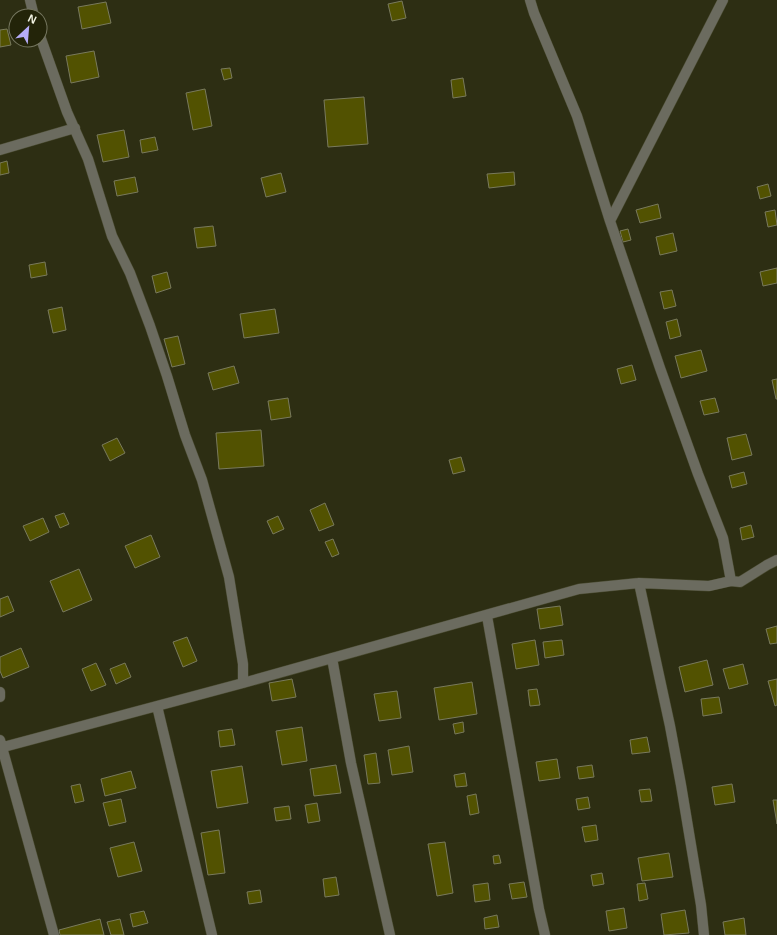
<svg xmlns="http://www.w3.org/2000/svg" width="777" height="935" font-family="Arial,sans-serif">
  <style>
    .building { fill: #525201; stroke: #797a5d }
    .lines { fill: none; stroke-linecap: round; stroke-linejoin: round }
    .street-casing { stroke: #494a30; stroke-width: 11 }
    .street { stroke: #6b6b5f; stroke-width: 10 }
  </style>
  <rect width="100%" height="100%" fill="#2d2e13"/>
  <path class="building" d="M402 1 406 18 392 21 388 4Z
    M106 2 111 23 82 29 78 7Z
    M7 29 11 45 0 47V30Z
    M94 51 99 77 71 83 66 56Z
    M230 68 232 78 224 80 221 69Z
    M463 78 466 96 453 98 451 80Z
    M205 89 212 126 193 130 186 93Z
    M364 97 368 144 328 147 324 100Z
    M124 130 129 157 103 162 97 135Z
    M155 137 158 150 142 153 140 140Z
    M7 161 9 173 0 175V163Z
    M514 172 515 185 489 188 487 174Z
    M281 173 286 192 266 197 261 178Z
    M135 177 138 192 117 196 114 181Z
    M768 184 771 196 760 199 757 187Z
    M658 204 661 218 640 223 636 210Z
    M775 210 777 225 768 227 765 212Z
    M213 226 216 246 197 248 194 228Z
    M628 229 631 240 623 242 620 231Z
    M673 233 677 251 660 255 656 237Z
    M45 262 47 275 31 278 29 265Z
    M777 268V283L763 286 760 272Z
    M167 272 171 288 156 293 152 276Z
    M672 290 676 306 664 309 660 292Z
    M62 307 66 330 53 333 48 310Z
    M275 309 279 333 244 338 240 314Z
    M677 319 681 336 670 339 666 322Z
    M178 336 185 364 172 367 164 339Z
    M701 350 707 371 681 378 675 356Z
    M632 365 636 380 621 384 617 369Z
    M234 366 239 383 213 390 208 373Z
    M777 379V399H776L772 380Z
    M288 398 291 417 271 420 268 401Z
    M715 398 719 412 704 415 700 401Z
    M261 430 264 466 219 469 216 433Z
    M746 434 752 455 732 460 727 438Z
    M117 438 125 453 110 461 102 445Z
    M461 457 465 471 453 474 449 460Z
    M744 472 747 484 732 488 729 476Z
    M325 503 334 525 319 531 310 510Z
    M64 513 69 524 60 528 55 516Z
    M278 516 284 529 273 534 267 521Z
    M43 518 49 532 30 541 23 526Z
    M751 525 754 537 742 540 740 528Z
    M151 535 160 557 135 568 125 546Z
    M333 539 339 554 332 557 325 542Z
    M79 569 92 600 63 612 50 581Z
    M8 596 14 611 0 617V599Z
    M560 606 563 625 540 629 537 609Z
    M777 626V643L770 644 766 629Z
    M187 637 197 661 183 667 173 642Z
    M535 640 539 665 516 669 512 644Z
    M562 640 564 655 545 658 543 642Z
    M21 648 29 667 3 678 0 671V657Z
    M707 660 713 685 685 692 679 667Z
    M96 663 106 685 91 691 82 669Z
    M125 663 131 677 116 684 110 669Z
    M743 664 748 684 729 689 723 669Z
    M292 679 296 697 272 701 269 683Z
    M777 679V705L775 706 768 681Z
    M472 682 477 714 439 720 434 688Z
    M537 689 540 705 530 706 528 690Z
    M397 691 401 718 379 721 374 694Z
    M719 697 722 713 703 716 701 699Z
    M463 722 464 732 455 734 453 724Z
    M302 727 307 761 282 765 276 731Z
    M232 729 235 745 220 747 218 731Z
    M647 737 650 752 632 754 630 740Z
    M409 746 413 772 392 775 388 750Z
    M376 753 380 783 368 784 364 755Z
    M557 759 560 778 539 781 536 762Z
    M336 765 341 793 314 796 310 769Z
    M592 765 594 777 579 779 577 767Z
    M242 766 248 803 217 808 211 771Z
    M131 771 136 788 105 796 101 779Z
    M465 773 467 786 456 787 454 775Z
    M80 784 84 801 75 803 71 786Z
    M732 784 735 802 715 805 712 787Z
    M650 789 652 801 641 802 639 790Z
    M476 794 479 813 470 815 467 796Z
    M588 797 590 808 578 810 576 799Z
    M121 799 126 822 109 826 103 803Z
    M773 800H777V824Z
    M317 803 320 821 308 823 305 805Z
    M289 806 291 819 276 821 274 808Z
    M596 825 598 840 585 842 582 827Z
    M219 830 225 873 208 875 201 833Z
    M134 842 142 871 118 877 110 848Z
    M445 842 453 893 437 896 428 844Z
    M669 853 673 877 642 881 638 858Z
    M499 855 501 863 494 864 493 856Z
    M602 873 604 884 593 886 591 875Z
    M336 877 339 895 325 897 323 879Z
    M524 882 527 897 512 899 509 884Z
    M488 883 490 900 475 902 473 885Z
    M645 883 648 899 639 901 637 884Z
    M260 890 262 902 249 904 247 892Z
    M624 908 627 928 609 931 606 911Z
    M685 910 689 933 664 935 661 914Z
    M144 911 148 923 133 927 130 914Z
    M497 915 499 927 485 929 484 918Z
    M744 918 746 935H725L723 922Z
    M100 919 104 935H60L59 930Z
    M120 919 124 935H111L107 922Z"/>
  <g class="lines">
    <defs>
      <path id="street" d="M30 0 34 16
        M530 0 534 13 577 116 610 221 660 368 698 474 723 538 731 581
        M40 36 67 112 88 159 112 236 130 273 150 326 167 376 185 435 202 480 229 577 243 664V683
        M0 150 75 128
        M610 221 723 0
        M639 583 670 726 681 785 701 905 704 935
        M487 616 539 909 545 935
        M332 658 351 763 390 935
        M0 692V697
        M157 706 212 935
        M0 740 54 935
        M0 748 243 683 579 589 639 583 709 586 731 581 740 582 767 565 777 560"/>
    </defs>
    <use href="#street" class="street-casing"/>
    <use href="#street" class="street"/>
  </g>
  <g transform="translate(28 28) rotate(26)"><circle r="19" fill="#232409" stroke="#767760"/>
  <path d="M0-3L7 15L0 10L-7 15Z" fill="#b6acf8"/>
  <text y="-6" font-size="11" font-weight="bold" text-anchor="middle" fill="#f2f3e3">N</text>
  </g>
</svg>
